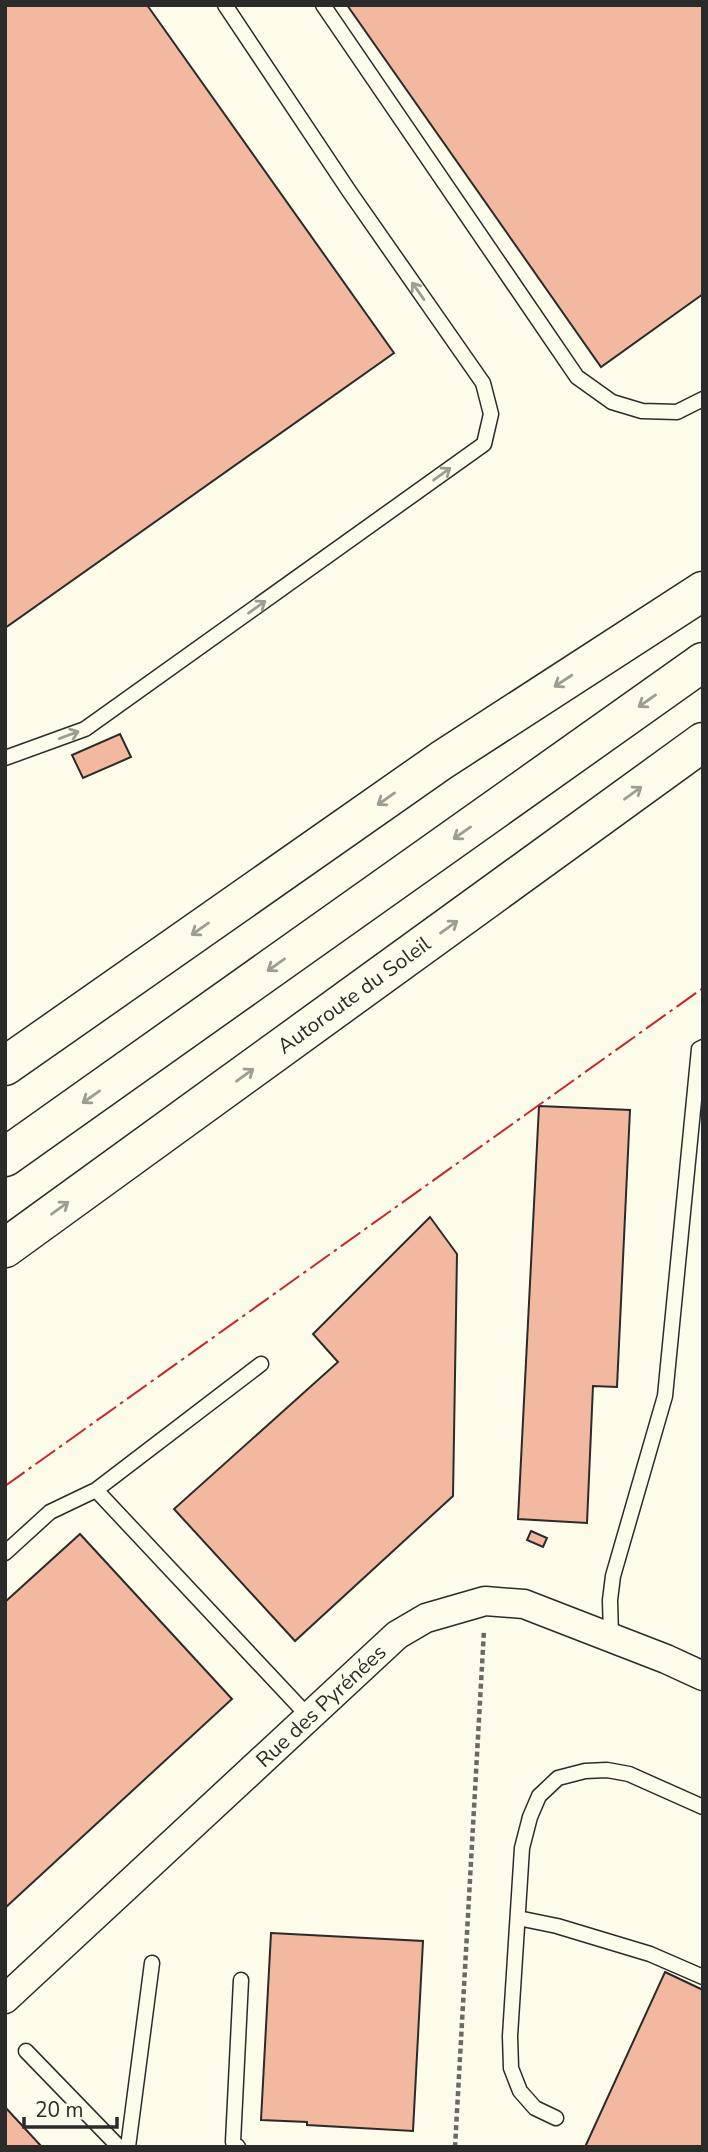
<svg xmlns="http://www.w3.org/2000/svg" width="708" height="2152" font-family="'Nunito Sans',sans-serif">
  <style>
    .building { fill: #f2b8a0; stroke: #2b2b2b; stroke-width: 2 }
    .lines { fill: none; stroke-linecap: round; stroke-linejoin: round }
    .service-casing { stroke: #2b2b2b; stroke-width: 17 }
    .minor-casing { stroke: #2b2b2b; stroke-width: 31 }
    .motorway-casing { stroke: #2b2b2b; stroke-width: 41 }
    .path { stroke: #6a6964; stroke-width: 4.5; stroke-dasharray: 5 3.5; stroke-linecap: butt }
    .service { stroke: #fdfbea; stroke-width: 14 }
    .minor { stroke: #fdfbea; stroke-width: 28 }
    .motorway { stroke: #fdfbea; stroke-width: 38 }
    .power { stroke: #c62828; stroke-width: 2; stroke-dasharray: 24 5 3.5 5; stroke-linecap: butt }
    .oneway { stroke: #9e9d94 }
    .labels { text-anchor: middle; stroke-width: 5; stroke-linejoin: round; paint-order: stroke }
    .street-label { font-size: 21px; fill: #2b2b2b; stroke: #fdfbea }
  </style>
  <rect width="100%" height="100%" fill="#fdfbea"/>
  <path class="building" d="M5 5H147L394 353 5 628Z
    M347 5H703V294L601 367Z
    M120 734 131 757 83 778 72 755Z
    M539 1106 630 1110 617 1387 593 1386 587 1523 518 1519Z
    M430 1217 457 1254 453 1496 295 1641 174 1509 338 1362 313 1334Z
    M531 1531 547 1538 543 1547 527 1540Z
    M80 1534 232 1699 5 1908V1602Z
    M271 1933 423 1941 413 2131 307 2125V2122L261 2120Z
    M665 1972 703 1990V2147H585Z
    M5 2107 42 2147H5Z"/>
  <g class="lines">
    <defs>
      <path id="service" d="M323 5 577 377 612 402 642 411 677 412 703 399
        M5 758 85 729 484 444 491 414 483 383 349 191 225 5
        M96 1490 309 1717
        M5 1553 50 1512 96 1490 261 1364
        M611 1637 610 1600 613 1576 665 1396 699 1049 703 1047
        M518 1918 557 1926 650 1954 703 1977
        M26 2051 119 2147
        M556 2118 535 2108 520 2091 511 2068 510 2036 522 1848 530 1817 539 1796 558 1778 585 1771 607 1770 629 1774 703 1807
        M128 2147 152 1963
        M238 2147 233 2142 241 1980"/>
      <path id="minor" d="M5 1999 397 1635 426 1618 485 1601 524 1604 666 1659 703 1676"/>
      <path id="motorway" d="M5 1066 442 760 703 591
        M5 1157 703 662
        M5 1248 703 742"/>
    </defs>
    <use href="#service" class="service-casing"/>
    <use href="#minor" class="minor-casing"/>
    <use href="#motorway" class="motorway-casing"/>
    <path class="path" d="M455 2147 484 1630"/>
    <use href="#service" class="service"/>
    <use href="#minor" class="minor"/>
    <use href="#motorway" class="motorway"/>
    <path class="power" d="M5 1486 703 988"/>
  </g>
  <defs><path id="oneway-shaft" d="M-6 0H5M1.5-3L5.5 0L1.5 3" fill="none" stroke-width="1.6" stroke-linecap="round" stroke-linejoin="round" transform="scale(1.75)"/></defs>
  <g class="oneway">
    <use href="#oneway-shaft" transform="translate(418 291) rotate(-125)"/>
    <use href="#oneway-shaft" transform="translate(442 474) rotate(-36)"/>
    <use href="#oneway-shaft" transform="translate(257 607) rotate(-36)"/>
    <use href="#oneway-shaft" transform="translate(563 681) rotate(147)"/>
    <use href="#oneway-shaft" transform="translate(647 701) rotate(145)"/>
    <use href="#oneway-shaft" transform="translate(69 735) rotate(-20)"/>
    <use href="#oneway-shaft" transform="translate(633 793) rotate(-36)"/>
    <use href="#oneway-shaft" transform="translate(386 799) rotate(145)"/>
    <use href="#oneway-shaft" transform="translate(462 833) rotate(145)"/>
    <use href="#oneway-shaft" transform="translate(449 927) rotate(-36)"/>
    <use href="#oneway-shaft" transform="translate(200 929) rotate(145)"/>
    <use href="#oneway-shaft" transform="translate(276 965) rotate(145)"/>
    <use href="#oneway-shaft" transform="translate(245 1075) rotate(-36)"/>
    <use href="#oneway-shaft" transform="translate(91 1097) rotate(145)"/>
    <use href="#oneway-shaft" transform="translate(60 1208) rotate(-36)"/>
  </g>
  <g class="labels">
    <g class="street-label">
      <text transform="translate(354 995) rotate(-36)" y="7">Autoroute du Soleil</text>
      <text transform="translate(321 1706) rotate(-43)" y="7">Rue des Pyrénées</text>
    </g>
  </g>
  <rect width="708" height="2152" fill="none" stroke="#2b2b2b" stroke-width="14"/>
  <path d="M24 2117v10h93v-10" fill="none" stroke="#2b2b2b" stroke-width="3.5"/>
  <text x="35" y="2117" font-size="21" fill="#2b2b2b" stroke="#fdfbea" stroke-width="5" paint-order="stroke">20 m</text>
</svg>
